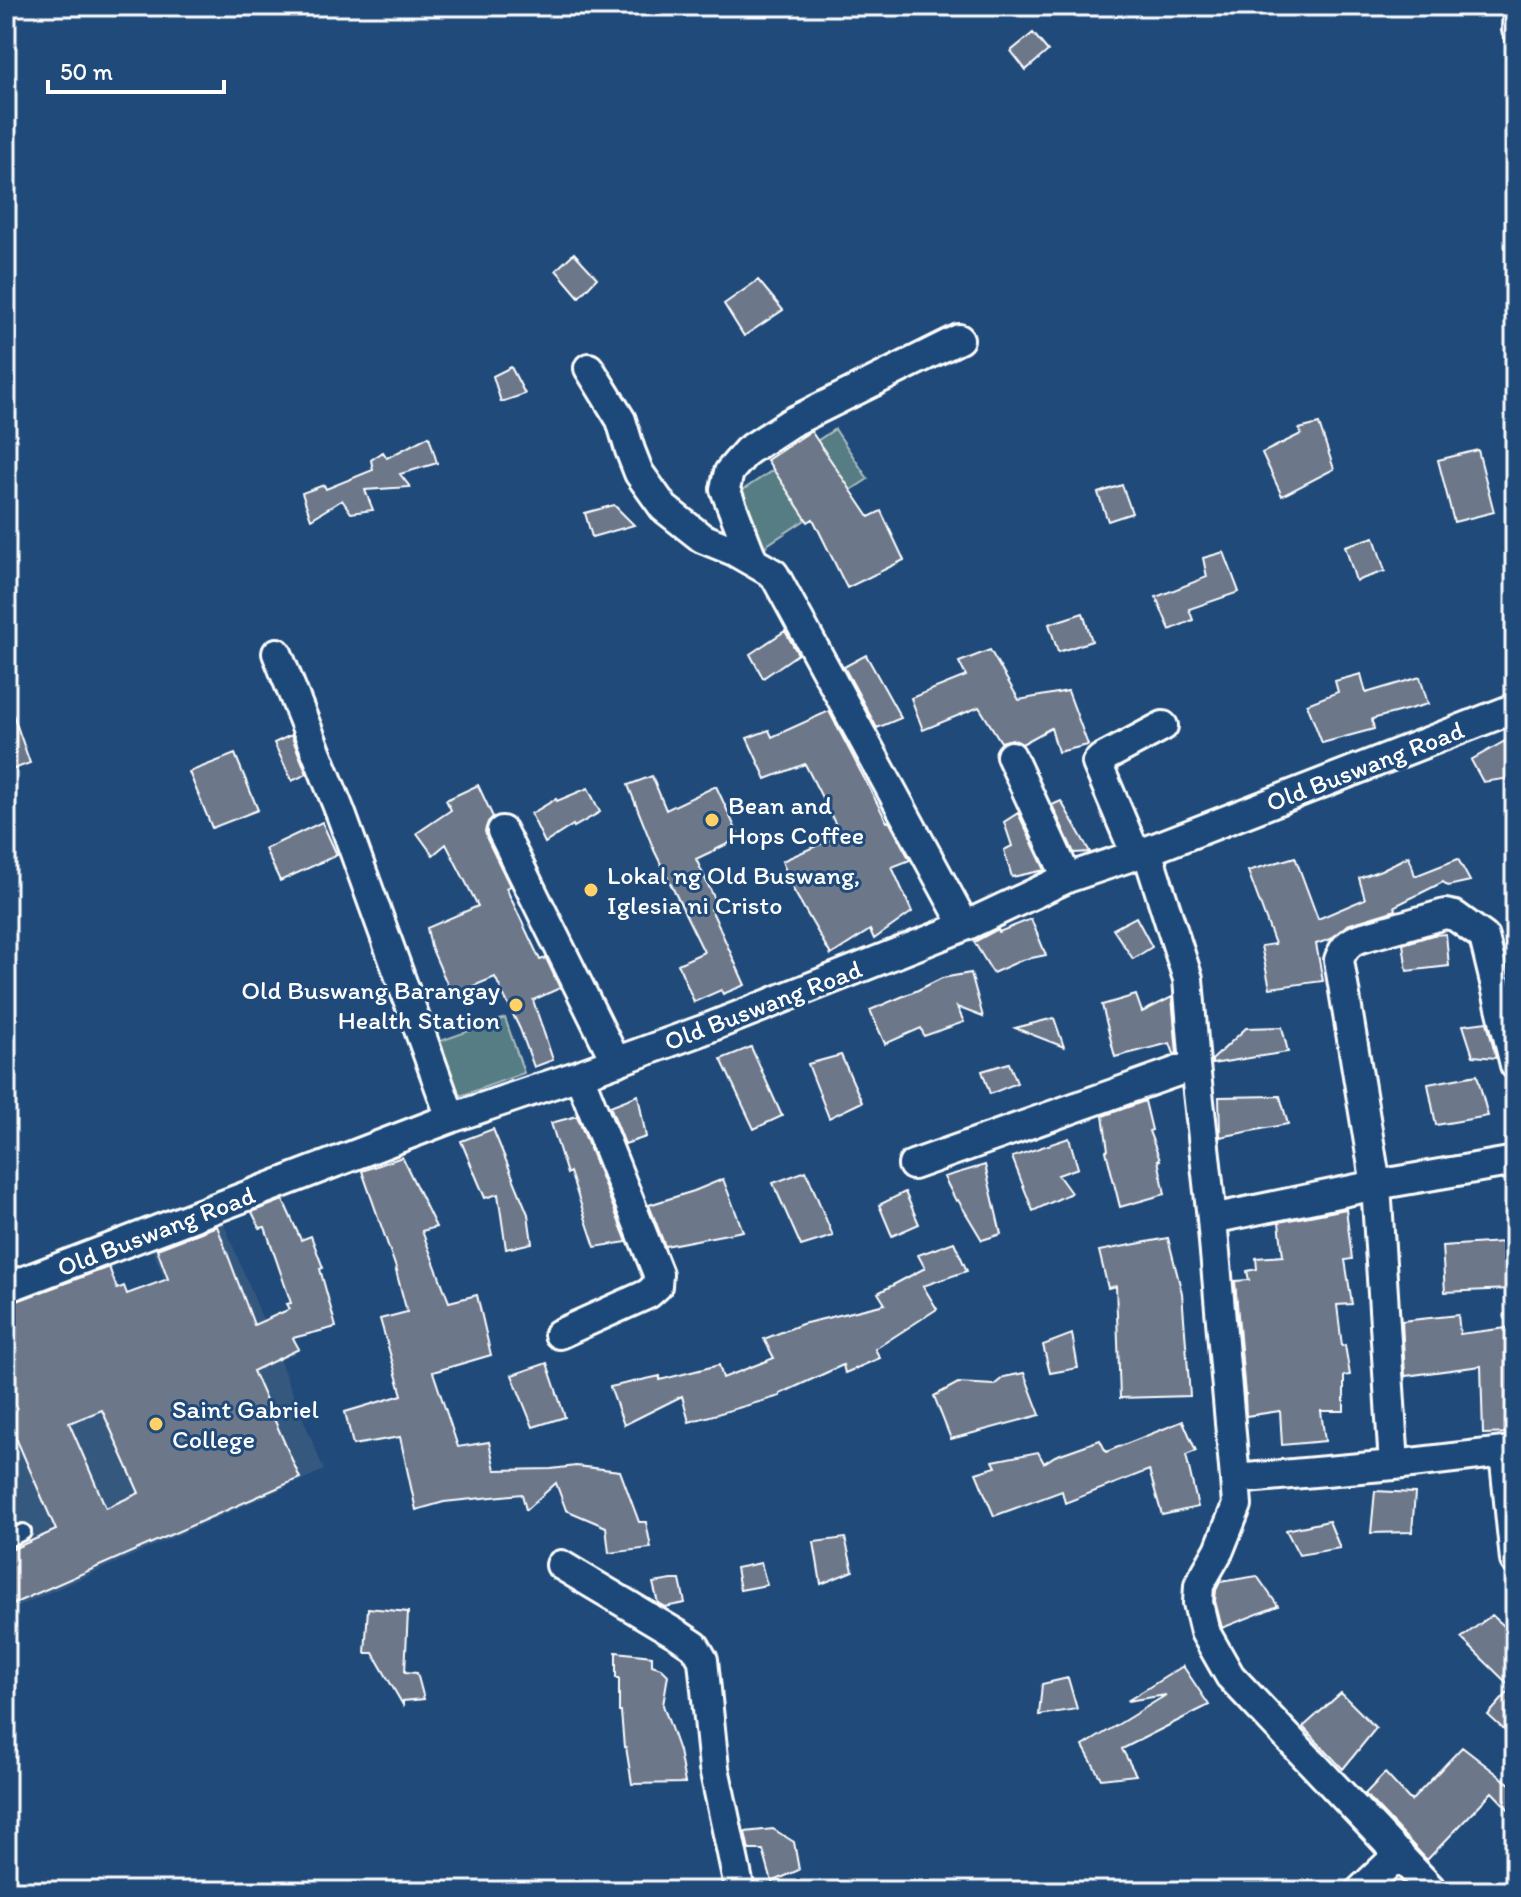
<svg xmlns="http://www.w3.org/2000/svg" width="1521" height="1897" font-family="Itim,sans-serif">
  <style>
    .built { fill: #36587f }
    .green { fill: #577d83; stroke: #abbec1; stroke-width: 2 }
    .building { fill: #6c778a; stroke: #fff; stroke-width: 2; fill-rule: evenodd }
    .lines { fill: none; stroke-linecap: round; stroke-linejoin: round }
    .lane-casing { stroke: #fff; stroke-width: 20 }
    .street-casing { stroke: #fff; stroke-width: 34 }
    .lane { stroke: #1f4a7a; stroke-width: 14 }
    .street { stroke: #1f4a7a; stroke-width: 28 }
    .poi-dot { fill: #ffd166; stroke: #1f4a7a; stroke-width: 3 }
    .labels { text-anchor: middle; stroke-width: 6; stroke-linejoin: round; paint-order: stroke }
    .street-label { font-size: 26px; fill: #fff; stroke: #1f4a7a }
    .poi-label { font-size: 26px; fill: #fff; stroke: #1f4a7a; text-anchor: start }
  </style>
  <rect width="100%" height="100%" fill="#1f4a7a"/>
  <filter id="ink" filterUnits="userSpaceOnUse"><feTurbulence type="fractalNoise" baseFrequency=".0125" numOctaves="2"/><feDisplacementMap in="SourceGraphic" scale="16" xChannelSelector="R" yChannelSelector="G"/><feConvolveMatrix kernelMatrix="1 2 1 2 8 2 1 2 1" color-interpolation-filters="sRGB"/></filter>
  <g filter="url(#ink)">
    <path class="built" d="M220 1214 324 1470 6 1612V1298L64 1275 107 1378 192 1342 149 1242Z"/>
    <path class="green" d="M835 429 868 479 756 552 723 503Z
      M505 1018 524 1073 441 1103 421 1048Z"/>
    <path class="building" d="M1033 33 1048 51 1026 70 1011 51Z
      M574 253 597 278 579 297 556 270Z
      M758 280 783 310 744 336 724 304Z
      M511 367 525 394 501 402 493 376Z
      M1319 424 1334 469 1282 496 1262 453 1301 434 1299 429Z
      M811 431 869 517 881 511 904 560 847 588 813 519 808 522 767 460Z
      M429 436 437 463 400 474 410 487 365 490 373 510 351 513 342 500 311 519 302 493 324 485 326 489 373 470 371 460 383 452 387 458Z
      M1478 450 1494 512 1454 522 1438 460Z
      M1122 485 1132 513 1108 521 1098 493Z
      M614 505 634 525 592 537 585 513Z
      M1374 537 1385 571 1356 581 1345 546Z
      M1224 552 1239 592 1189 609 1193 620 1170 630 1156 597 1207 577 1203 558Z
      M1083 613 1092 641 1058 652 1049 624Z
      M785 631 798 654 763 678 750 654Z
      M990 650 1019 700 1068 691 1088 745 1058 752 1051 728 1022 744 1012 739 1001 742 979 707 923 730 911 698 966 676 959 662Z
      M866 655 901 718 877 728 844 667Z
      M1361 674 1366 693 1420 677 1428 704 1372 719 1374 729 1322 743 1307 704 1338 692 1335 681Z
      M9 703 30 763 6 772V704Z
      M829 711 887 822 889 821 910 860 892 867 912 912 874 939 870 930 831 955 794 891 782 861 841 835 805 764 766 779 747 738 769 730 772 737Z
      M291 735 307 774 292 781 274 743Z
      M1505 741 1511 778 1483 782 1471 760Z
      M235 754 258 810 212 828 189 772Z
      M652 776 666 810 716 786 740 838 696 859 718 906 711 909 745 985 723 994 721 990 694 1002 678 964 704 952 654 850 628 785Z
      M478 785 493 817 488 822 485 831 487 839 510 886 506 888 540 960 546 958 560 988 533 1000 553 1060 534 1067 520 1029 495 977 452 995 431 947 427 928 478 906 446 844 433 855 417 833 451 810 446 800Z
      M588 788 600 812 574 827 573 825 545 843 531 814 556 799 557 801Z
      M1061 801 1090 852 1074 853 1052 805Z
      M1018 813 1045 870 1012 877 1004 850 1012 846 1004 822Z
      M322 822 337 855 280 881 265 849Z
      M1409 856 1415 876 1458 859 1470 881 1448 886 1443 882 1395 906 1396 910 1347 925 1331 939 1316 944 1323 981 1270 988 1261 946 1275 944 1248 871 1295 857 1318 919 1365 899 1359 878 1381 870Z
      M1136 917 1152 947 1133 959 1113 929Z
      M1031 919 1046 955 1022 960 993 973 974 942 998 929 999 932Z
      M1446 934 1449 966 1407 971 1403 944 1433 935Z
      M971 973 983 1017 957 1007 964 1022 924 1036 921 1028 885 1044 870 1010 918 990 942 978Z
      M1136 995 1142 1012 1172 997 1177 1053 1174 1054 1170 1043 1115 1057 1102 1005Z
      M1054 1018 1064 1047 1015 1028Z
      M1487 1022 1496 1058 1473 1056 1463 1025Z
      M1282 1027 1288 1052 1212 1064V1060L1246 1028Z
      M751 1047 782 1116 754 1129 721 1059Z
      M841 1055 862 1102 829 1118 808 1064Z
      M1009 1063 1017 1083 990 1094 982 1071Z
      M1477 1075 1488 1116 1436 1125 1428 1084Z
      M638 1095 646 1137 625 1144 610 1106Z
      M1280 1096 1288 1124 1220 1137 1219 1097Z
      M1145 1101 1152 1130 1149 1131 1160 1160H1158L1165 1194 1120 1207 1106 1151 1108 1150 1103 1116Z
      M577 1116 627 1242 595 1247 570 1172 567 1174 551 1123Z
      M493 1129 528 1214 532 1243 506 1249 498 1194 485 1198 461 1141Z
      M1069 1138 1078 1168 1058 1175 1071 1193 1033 1211 1012 1157Z
      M402 1157 436 1227 422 1231 449 1302 477 1295 491 1355 433 1372 458 1447 489 1442 495 1470 551 1469 576 1466 620 1471 639 1522H646L651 1548 609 1553 606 1527 566 1510 556 1483 526 1510 522 1494 444 1502 416 1510 400 1437 353 1445 345 1412 402 1395 380 1319 407 1312 396 1271H397L362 1171Z
      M985 1165 1001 1234 982 1240 958 1200 956 1201 944 1177Z
      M806 1171 833 1236 801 1246 773 1183Z
      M723 1179 743 1231 665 1246 649 1205 694 1191Z
      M905 1192 919 1224 892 1236 879 1205Z
      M283 1200 301 1240 311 1236 323 1268 320 1269 336 1327 293 1338 299 1349 253 1371 300 1478 6 1607V1552L56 1530 6 1415V1305L109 1267 117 1289 124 1286 127 1294 168 1279 157 1249 217 1226 254 1325 290 1309 287 1304 291 1303 265 1227 260 1228 252 1212ZM102 1410 139 1493 106 1508 69 1423Z
      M1346 1209 1352 1259 1345 1260 1352 1304 1337 1305 1342 1346 1345 1345 1350 1375 1344 1376V1411H1321L1325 1441 1282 1445 1280 1411 1246 1416 1245 1395 1247 1394H1245L1235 1281 1249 1280 1247 1271 1257 1269 1256 1258 1283 1256 1279 1222Z
      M1168 1238 1182 1293 1190 1396 1120 1398 1116 1286 1108 1288 1099 1251Z
      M954 1242 967 1271 923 1286 937 1309 875 1349 880 1358 845 1373 843 1365 780 1394V1396L689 1422 682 1396 624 1425 610 1387 660 1376V1380L719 1365 723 1378 774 1358 764 1339 802 1324 885 1304 878 1293 925 1268 918 1255Z
      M1503 1242 1509 1289 1445 1292 1442 1246Z
      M1458 1315 1460 1334 1515 1327V1433L1483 1434 1481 1366 1405 1376 1402 1321Z
      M1072 1334 1078 1368 1050 1373 1043 1345Z
      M547 1363 565 1417 533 1427 512 1375Z
      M1024 1373 1040 1415 951 1439 934 1396 958 1383 994 1385 1004 1377Z
      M1183 1421 1196 1451 1186 1455 1198 1507 1162 1515 1149 1470 1065 1503 1062 1491 994 1516 976 1473 996 1467 993 1461 1038 1452 1044 1463 1055 1456 1100 1440 1106 1452Z
      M1375 1491 1415 1493 1412 1532 1371 1533Z
      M1329 1521 1340 1548 1299 1555 1286 1530Z
      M845 1538 853 1571 821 1584 814 1542Z
      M761 1563 767 1585 740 1590 736 1568Z
      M1257 1576 1278 1606 1222 1628 1215 1601 1216 1590 1220 1582Z
      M672 1580H680L685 1603 665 1607 658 1603 653 1583Z
      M368 1608 408 1612 405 1672 417 1673 424 1699 403 1701V1705L373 1653H365Z
      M1492 1615 1515 1636V1740L1488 1715 1512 1688 1461 1638Z
      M616 1652 652 1656V1665L661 1668 668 1675 663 1705 679 1751 685 1783 632 1784 626 1747H624L621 1712H619V1678H616Z
      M1183 1666 1209 1705 1122 1749 1136 1775 1101 1779 1083 1746 1166 1695 1127 1701Z
      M1068 1678 1077 1709 1039 1715 1042 1684Z
      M1341 1693 1376 1728 1343 1769 1303 1727Z
      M1462 1747 1515 1788V1816L1492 1792 1427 1860 1365 1794 1385 1773 1411 1801Z
      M773 1829 794 1842 799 1870 772 1882 763 1850H749L745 1832Z"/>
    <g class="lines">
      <defs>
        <path id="lane" d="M1511 6 1510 30 1515 42
          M6 1540 23 1532"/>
        <path id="street" d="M589 368 621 420 630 450 639 473 664 508 702 538 734 551 774 574 965 926
          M753 561 725 489 729 472 747 451 790 423 959 339
          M277 653 341 814 451 1118
          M1011 756 1067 878
          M502 831 616 1062
          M1147 851 1188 979 1195 1065 1212 1219 1235 1479 1237 1505 1219 1550 1199 1585 1198 1603 1205 1632 1230 1676 1433 1891
          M1136 855 1097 763 1101 759 1163 726
          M913 1165 1195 1065
          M1212 1219 1376 1185 1515 1161
          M6 1288 451 1118 579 1075 703 1030 965 926 1067 878 1147 851 1515 708
          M559 1334 648 1294 657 1286 658 1274 579 1075
          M1394 1465 1376 1185 1339 960C1344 946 1350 941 1364 937L1445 914 1455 916 1484 937 1515 1065
          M1235 1479 1394 1465 1504 1452 1515 1560
          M561 1565 680 1636 695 1646 703 1660 714 1768 740 1891
          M1360 1891 1399 1854"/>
      </defs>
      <use href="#lane" class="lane-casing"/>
      <use href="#street" class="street-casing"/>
      <use href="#lane" class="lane"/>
      <use href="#street" class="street"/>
    </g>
  </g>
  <g class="poi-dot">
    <circle cx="712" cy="820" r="8"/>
    <circle cx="591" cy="890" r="8"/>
    <circle cx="516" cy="1005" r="8"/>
    <circle cx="156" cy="1424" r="8"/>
  </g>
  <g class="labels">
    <g class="street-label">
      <text transform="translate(1365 766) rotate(-21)" y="9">Old Buswang Road</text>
      <text transform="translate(763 1005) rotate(-21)" y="9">Old Buswang Road</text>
      <text transform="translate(156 1231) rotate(-21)" y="9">Old Buswang Road</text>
    </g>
    <g class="poi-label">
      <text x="728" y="814">Bean and<tspan x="728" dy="30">Hops Coffee</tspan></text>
      <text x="607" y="884">Lokal ng Old Buswang,<tspan x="607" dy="30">Iglesia ni Cristo</tspan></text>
      <text x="500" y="999" text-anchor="end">Old Buswang Barangay<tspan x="500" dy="30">Health Station</tspan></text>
      <text x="172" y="1418">Saint Gabriel<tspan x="172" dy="30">College</tspan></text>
    </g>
  </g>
  <rect width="1521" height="1897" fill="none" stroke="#1f4a7a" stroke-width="32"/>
  <rect x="16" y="16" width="1489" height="1865" fill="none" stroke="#fff" stroke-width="3" filter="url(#ink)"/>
  <path d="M48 80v12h176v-12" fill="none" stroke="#ffffff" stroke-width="4"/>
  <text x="60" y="80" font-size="24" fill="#ffffff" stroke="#1f4a7a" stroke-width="6" paint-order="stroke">50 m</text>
</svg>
